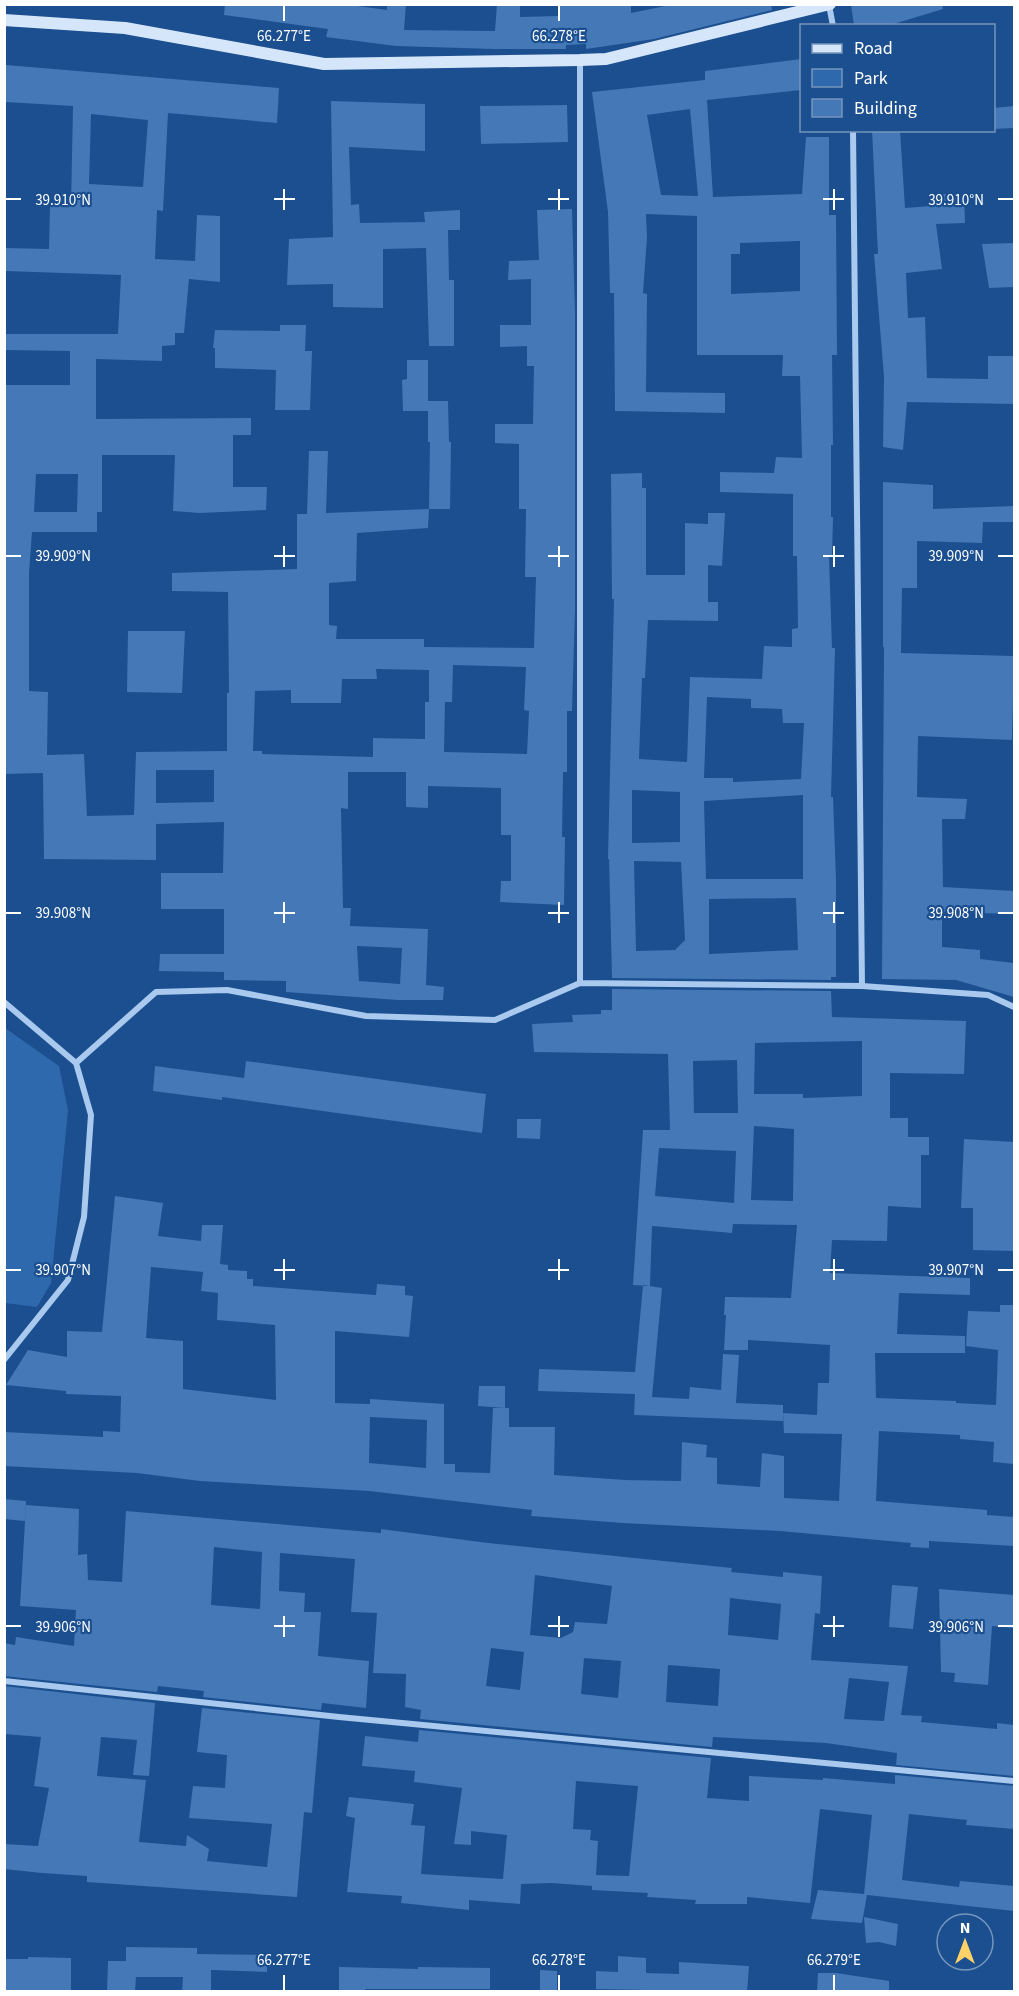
<svg xmlns="http://www.w3.org/2000/svg" width="1019" height="1996" font-family="'Source Sans 3',sans-serif">
  <style>
    .green { fill: #2e69ad }
    .building { fill: #4478b7; fill-rule: evenodd }
    .lines { fill: none; stroke-linecap: round; stroke-linejoin: round }
    .street { stroke: #a9c9ee; stroke-width: 6 }
    .secondary { stroke: #d6e6fa; stroke-width: 12 }
    .ticks { fill: none; stroke: #fff; stroke-width: 2 }
    .ticks-label { font-size: 15px; text-anchor: middle; fill: #fff; stroke: #1b4f8f; stroke-width: 4.5; stroke-linejoin: round; paint-order: stroke }
  </style>
  <rect width="100%" height="100%" fill="#1b4f8f"/>
  <path class="green" d="M5 1028 59 1066 68 1110 51 1283 37 1307 5 1303Z"/>
  <path class="building" d="M225 4H343L387 10V4H406L404 30 495 31 497 4H520V17L558 16V4H631V13L675 4H771L772 10 654 39 586 49V44L566 45V49H494L396 46 326 37 328 29 224 15Z
    M851 4H942L943 9 887 26H854Z
    M801 59V90L707 100 713 197 802 194 806 137H829V215H836L837 355H832L833 445H831V517H833L832 556H829L832 648H835L831 797H833L836 879V977H831V980L612 978 609 859H608L614 599H612L611 474 642 473V488H646V575H685V523L708 524V513H725L722 566 708 565V602H718V621L648 620 645 678H642L639 759 687 762 690 677 762 679 764 646 792 647V629L798 628 797 556H793V494L720 492V472L774 473 776 457 802 458 800 376H782L783 355H697V216L646 214 647 237 643 293 647 294 646 392 725 393V413L615 411 614 293H610L608 212 592 92 705 80V71ZM690 109 698 196 661 195 647 115ZM800 241V291L731 294V254H740V243ZM707 697 751 699V708L782 709 783 723H804L801 779 733 782V778H704ZM632 790 680 792V842L632 843ZM803 795V879H706L704 801ZM634 861 681 862 685 940 675 950 636 951ZM796 898 798 950 709 954V899Z
    M6 65 279 88 277 123 168 113 163 211 157 210 155 259 195 261 197 215 220 216V282L189 279 184 333H175V345L162 346V361L96 359V419L251 418V435H233V487H267L266 510 200 513 173 511 175 455H102V512H97V532H32L29 573V691L48 692 47 755 84 754 87 816 134 815 136 752 227 751V693H229L228 592 172 591V573L297 569V514H307L309 451H328L326 513 429 509 428 528 357 533 356 581 329 583V625L337 626 336 639H424V647L534 648 536 577H525L526 509H519V444L495 443V424H533L534 366H527V346L500 347V325H531V279L508 280 509 261 539 260 537 210 572 209 575 313V610L572 711H567V772H563L562 837H565L564 905 500 902 501 881H511V835H501V788L428 786V808L406 807V772H348V809L341 808 343 908H351L350 926 428 929 426 985 444 987 443 1000H398L286 992V981L224 980V972L159 971 160 954H224V909H161V873H223L224 822 156 824V860L44 859 43 773 4 774V385H70V351L4 350V334H118L121 275 6 271V248L49 249 50 206H71L73 106 6 102ZM91 114 148 120 143 187 89 184ZM36 474H78L77 512H34ZM453 665 526 667 524 710 529 711 527 754 444 752 445 702H452ZM376 669 429 670V702H425V739L373 738V757L262 754V751H253L255 691 291 690V703H341L342 679H377ZM156 770H214V802L156 803ZM357 946 402 948 400 984 359 981Z
    M331 101 425 104V151L349 147 351 205 359 204 360 223 425 222 424 212 460 210V230H448L449 280H454V346H429L426 248 383 249V308L333 307V284L287 285 289 239 333 237Z
    M567 105 568 142 481 144 480 106Z
    M1014 106V128L993 129V108Z
    M872 130H900L905 208 944 205 942 194H964L965 223 936 224 942 269 906 273 908 318 925 317 927 378 988 379V356H1014V404L907 402 903 450 883 447 884 377 874 254H878Z
    M1014 243V287L989 288 982 244Z
    M280 325H306L305 351H312L310 410H275L276 370 215 368V348H213L215 330 280 331Z
    M407 360H428V411H403L402 380 407 379Z
    M428 401H448L449 442H451L450 509H429L430 442H428Z
    M883 482 933 485V509L1014 506V522H983L982 543 917 541V588H902L901 653 1014 656 1012 740 918 736 917 797 967 799 965 819H942L943 887 1014 891V914L942 912V947L980 950V959L1014 963V997L956 980 882 979 884 647H883Z
    M128 631H185L182 693 127 692Z
    M612 989 831 991 832 1017 966 1021 964 1074 890 1073V1118H908V1137H929V1155H921V1208L888 1206 887 1241 832 1240 830 1273 970 1278V1295L899 1293 897 1334 965 1336V1353H875L876 1398 956 1401V1403L996 1405 998 1350 966 1346 968 1311 1000 1312V1305H1014V1464L993 1462 994 1442 960 1439V1435L879 1431 876 1501 987 1510V1515L1014 1517V1546L929 1541V1548L910 1547 911 1543 780 1531 623 1523 531 1516 532 1510 369 1491 200 1481 137 1473 4 1466V1432L103 1437V1431L120 1432 121 1396 66 1394V1391L6 1385 28 1350 67 1357V1331L102 1332 115 1196 163 1203 158 1236 201 1241 202 1225H223L220 1264 228 1265V1270L247 1271V1279H253V1286L376 1295 377 1284 405 1286V1295L413 1296 409 1337 335 1331V1403L370 1404V1417V1399L444 1404V1464H455V1472L490 1473 493 1408H509V1427H555L554 1475 625 1480 681 1481 682 1442 707 1445 706 1457 717 1458V1484L760 1487 762 1453 784 1456V1498L839 1501 842 1434 784 1433 783 1413 817 1415 818 1383H829L830 1345 748 1340V1350H724L726 1315H724L725 1297 791 1298 797 1225 733 1224 732 1233 652 1226 650 1286 633 1285 643 1130H670L668 1054 534 1052 532 1024 573 1022 572 1015 601 1014V1010H612ZM862 1041V1096L803 1098V1094H754L755 1043ZM737 1060 738 1113H694L693 1061ZM754 1126 794 1129 793 1201 751 1200ZM659 1148 736 1151 734 1203 655 1196ZM151 1267 203 1272 201 1291 218 1293 217 1320 275 1325 276 1400 183 1389V1341L146 1338ZM370 1417 427 1420 426 1468 369 1463Z
    M246 1061 486 1094 482 1133 222 1097V1100L153 1091 155 1066 244 1078Z
    M517 1119H541L540 1139 517 1138Z
    M964 1139 1014 1142V1251L973 1250V1208H961Z
    M643 1285 662 1288 652 1397 689 1399 690 1387 721 1390 723 1354 739 1355 736 1403 783 1405V1421L634 1415 635 1394 538 1391 539 1369 635 1372Z
    M479 1386H505V1408L478 1406Z
    M4 1499 26 1501 25 1521 4 1519Z
    M26 1505 79 1509 78 1555 87 1554 88 1580 122 1582 126 1511 381 1533V1529L488 1543 732 1568 731 1572 783 1577V1572L822 1576 820 1614 815 1613 811 1660 908 1666 901 1715 922 1716 921 1722 997 1729V1723L1014 1725V1776L896 1765 897 1753 826 1743 713 1737 712 1747 420 1719 421 1710 405 1707 406 1674 373 1673 377 1613 351 1612 355 1559 280 1553 279 1591 305 1593 304 1612H321L318 1656 369 1661 366 1708 322 1703 321 1710 203 1697 204 1691 158 1686 157 1692 4 1676V1643L15 1645 16 1637 74 1646 76 1610 20 1606ZM214 1547 262 1552 260 1609 211 1605ZM535 1575 612 1586 607 1624 575 1622 573 1632 561 1638 530 1635ZM730 1598 781 1604 778 1640 728 1635ZM491 1648 524 1652 520 1690 486 1686ZM584 1658 621 1661 618 1698 581 1694ZM668 1665 720 1669 718 1706 666 1702ZM849 1678 889 1682 884 1721 844 1719Z
    M892 1585 918 1587 913 1629 889 1627Z
    M939 1589 1014 1595V1628L992 1626 988 1685 954 1682 955 1673 941 1672Z
    M4 1686 155 1703 149 1776 133 1775 137 1740 101 1737 97 1776 146 1780 139 1842 186 1846 187 1835 209 1849 207 1861 267 1867 272 1824 189 1818 193 1786 225 1788 227 1755 197 1752 202 1708 320 1720 312 1813 304 1812 297 1897 87 1882V1876L42 1873 4 1869V1844L38 1846 49 1788 34 1786 41 1737 4 1734Z
    M419 1730 711 1758 707 1798 749 1801V1776L823 1780V1778L895 1784V1775L1014 1786V1829L966 1825 967 1820 909 1814 902 1880 959 1887 960 1881 1014 1886V1911L867 1895 862 1923 811 1919 818 1890 864 1894 872 1815 820 1809 810 1903 747 1897V1904H695L696 1900 647 1897 648 1893 592 1890V1886L552 1883 521 1884 520 1904 469 1900V1910L401 1903 402 1896 347 1892 355 1818 346 1816 349 1797 414 1804 411 1825 425 1826 421 1874 503 1879 507 1835 471 1831V1845L454 1844 462 1788 414 1782 415 1771 362 1766 365 1736 418 1742ZM576 1781 638 1786 629 1876 596 1875 598 1841 590 1840 591 1830 573 1829Z
    M864 1917 898 1924 896 1946 879 1942 866 1943Z
    M126 1947 197 1948V1954L267 1955V1972L211 1970V1992H182L183 1977H136L135 1992H107L108 1961H126Z
    M618 1956 646 1958V1973L679 1974V1962L749 1966 747 1992 596 1989V1971L618 1972Z
    M28 1957 71 1958V1992H4V1959H28Z
    M339 1967 418 1969V1967L490 1968V1989H365V1992H339Z
    M540 1970 557 1971V1992H540Z
    M818 1973H836L889 1981V1992H817Z"/>
  <g class="lines">
    <path class="street" d="M829 5 833 26
      M580 60V983
      M853 130 862 986
      M4 1002 76 1063 91 1115 84 1217 68 1280 4 1360
      M76 1063 156 992 227 990 366 1016 495 1020 580 983 862 986 988 995 1014 1007
      M4 1681 339 1717 1014 1781"/>
    <path class="secondary" d="M4 20 125 28 324 64 580 60 606 59 830 4"/>
  </g>
  <path class="ticks" d="M284 6V21M559 6V21M284 189V210M559 189V210M834 189V210M6 199H21M274 199H295M548 199H569M823 199H844M998 199H1013M284 546V567M559 546V567M834 546V567M6 556H21M274 556H295M548 556H569M823 556H844M998 556H1013M284 902V923M559 902V923M834 902V923M6 913H21M274 913H295M548 913H569M823 913H844M998 913H1013M284 1259V1280M559 1259V1280M834 1259V1280M6 1270H21M274 1270H295M548 1270H569M823 1270H844M998 1270H1013M284 1616V1637M559 1616V1637M834 1616V1637M6 1626H21M274 1626H295M548 1626H569M823 1626H844M998 1626H1013M284 1975V1990M559 1975V1990M834 1975V1990"/>
  <g class="ticks-label">
    <text x="284" y="41">66.277°E</text>
    <text x="559" y="41">66.278°E</text>
    <text x="63" y="205">39.910°N</text>
    <text x="956" y="205">39.910°N</text>
    <text x="63" y="561">39.909°N</text>
    <text x="956" y="561">39.909°N</text>
    <text x="63" y="918">39.908°N</text>
    <text x="956" y="918">39.908°N</text>
    <text x="63" y="1275">39.907°N</text>
    <text x="956" y="1275">39.907°N</text>
    <text x="63" y="1632">39.906°N</text>
    <text x="956" y="1632">39.906°N</text>
    <text x="284" y="1965">66.277°E</text>
    <text x="559" y="1965">66.278°E</text>
    <text x="834" y="1965">66.279°E</text>
  </g>
  <rect width="1019" height="1996" fill="none" stroke="#ffffff" stroke-width="12"/>
  <rect x="800" y="24" width="195" height="108" fill="#1b4f8f" stroke="#7695bc" stroke-width="1.5"/>
  <rect x="812" y="44" width="30" height="9" fill="#d6e6fa" stroke="#7695bc" stroke-width="1.5"/>
  <text x="854" y="54" font-size="18" fill="#ffffff">Road</text>
  <rect x="812" y="69" width="30" height="18" fill="#2e69ad" stroke="#7695bc" stroke-width="1.5"/>
  <text x="854" y="84" font-size="18" fill="#ffffff">Park</text>
  <rect x="812" y="99" width="30" height="18" fill="#4478b7" stroke="#7695bc" stroke-width="1.5"/>
  <text x="854" y="114" font-size="18" fill="#ffffff">Building</text>
  <g transform="translate(965 1942)"><circle r="28" fill="#1b4f8f" stroke="#7695bc" stroke-width="1.5"/>
  <path d="M0-4.5L10 22L0 15L-10 22Z" fill="#ffd166"/>
  <text y="-9" font-size="16" font-weight="bold" text-anchor="middle" fill="#ffffff">N</text>
  </g>
</svg>
